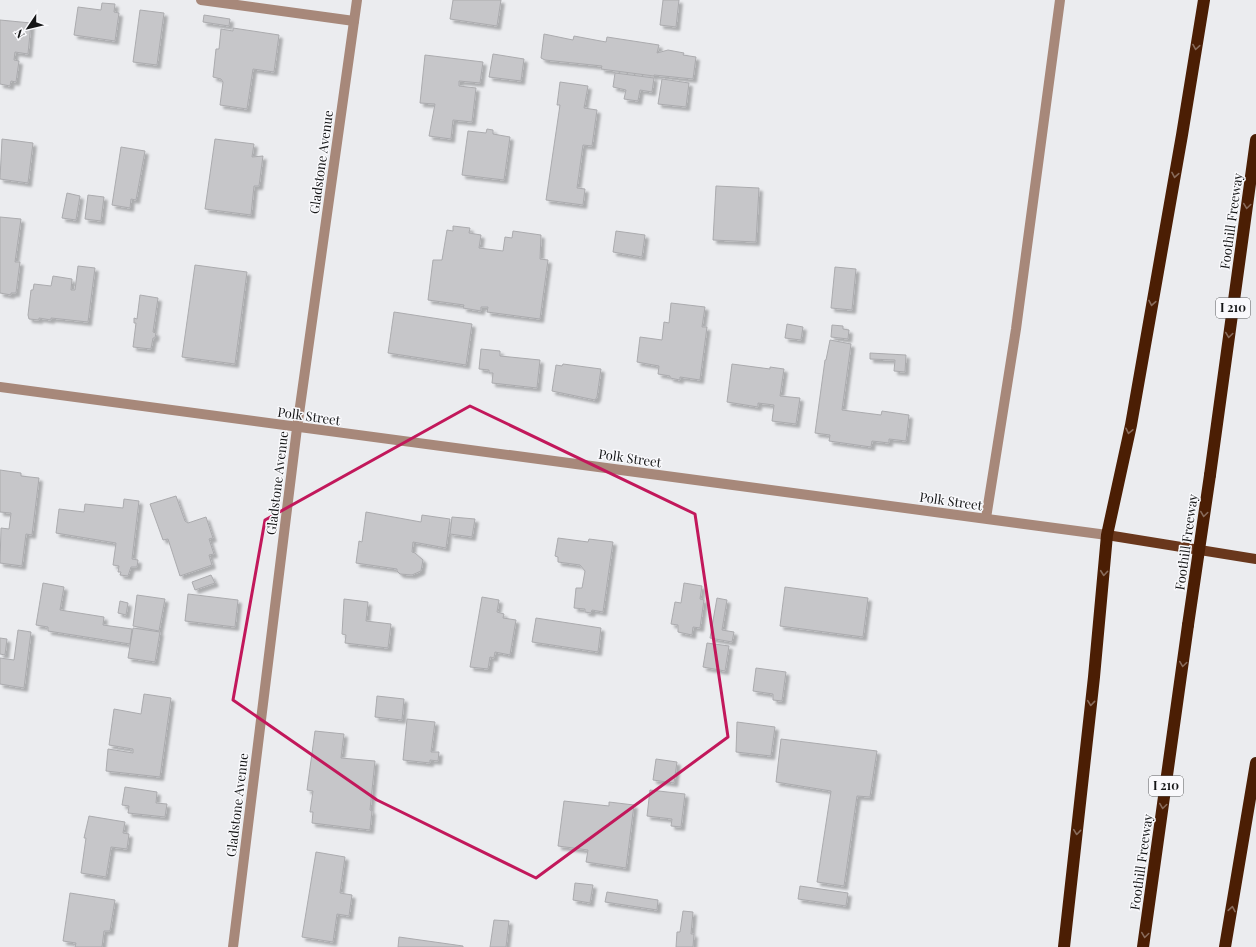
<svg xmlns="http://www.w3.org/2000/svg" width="1256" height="947" font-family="'Playfair Display',serif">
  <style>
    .building { fill: #c6c6c9; stroke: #ababae; filter: url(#shadow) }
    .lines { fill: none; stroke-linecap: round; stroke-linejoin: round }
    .service { stroke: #a7887a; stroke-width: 10 }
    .minor { stroke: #a7887a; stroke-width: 10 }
    .tertiary { stroke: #a7887a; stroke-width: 10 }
    .primary { stroke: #69371c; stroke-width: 10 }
    .motorway { stroke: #4b1e04; stroke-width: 12 }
    .motorway-bridge { stroke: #4b1e04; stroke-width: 12 }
    .oneway { stroke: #886b5b }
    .marked { fill: none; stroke: #c2185b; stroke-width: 3; stroke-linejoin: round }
    .labels { text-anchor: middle; stroke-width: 3; stroke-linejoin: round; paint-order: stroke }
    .shield { fill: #f9f9fc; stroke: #595a5c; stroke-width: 1 }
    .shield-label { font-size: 12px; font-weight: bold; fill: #151617 }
    .street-label { font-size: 13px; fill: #151617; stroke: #f9f9fc }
  </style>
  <defs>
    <filter id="shadow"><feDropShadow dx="3.5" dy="3.5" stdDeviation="1" flood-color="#0004"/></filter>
  </defs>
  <rect width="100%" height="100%" fill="#ebecef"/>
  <path class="building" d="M453 0H501L497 26 450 19Z
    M663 0H679L676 27 660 25Z
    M102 3 115 4 114 12 119 13 115 41 74 35 78 7 101 10Z
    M140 10 164 13 157 65 133 62Z
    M204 15 230 19 229 26 203 22Z
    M0 20 31 23 28 54 15 52 14 60 19 61 16 82 11 81 10 86 0 84Z
    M233 28 279 35 274 72 253 69 247 109 220 105 223 82 221 79 213 77 216 49H219L221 29 233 31Z
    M544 34 573 40 574 36 606 42 607 37 659 45 657 53 668 50 684 53 683 55 696 57 693 79 654 75V76L601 69 602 66 545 60 541 58Z
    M493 54 524 59 521 81 489 77Z
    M425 55 483 62 480 83 459 81V86L476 88 472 122 453 120 451 139 429 136 435 104 420 103Z
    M615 73 654 78 652 92 640 90 638 101 624 99 626 90 613 87Z
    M662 79 689 83 686 107 658 104Z
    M560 82 588 86 584 108 597 110 592 146 583 145 577 188 585 189 583 205 546 200 560 105H557Z
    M487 129 493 130V134L510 137 504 180 462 175 468 131 486 133Z
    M2 139 33 143 28 183 0 179Z
    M215 139 254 144 252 157 263 156 259 186H254L251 215 205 209Z
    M121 147 145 151 136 200 131 199 130 208 112 205Z
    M716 186 759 188 756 242 713 240Z
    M67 193 80 196 76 220 62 218Z
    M88 195 104 197 101 221 85 219Z
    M0 217 21 219 15 262H20L16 293H11V295L0 293Z
    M453 226 470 228 469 233 481 235 479 248 503 251 505 237 512 238 513 231 541 235 540 259 548 260 540 319 487 312 488 307H481V311L463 308 464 305 428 300 433 260H442L447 230 453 231Z
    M616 231 645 235 642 257 613 252Z
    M195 265 247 272 235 364 182 357Z
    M78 266 95 268 88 322 51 318V320L39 318V320L29 319 28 315 31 290H33L34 284 51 286 53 276 72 279 71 290H75Z
    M835 267 856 269 852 310 831 308Z
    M140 295 158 298 153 332 156 333 155 338H153L151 349 133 347 136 323H134V318L137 319Z
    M671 303 705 307 702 327H707L700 380 680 377V380L670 378V376L658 374 659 366 637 362 640 337 662 340 664 322 669 323Z
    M394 312 472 324 466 365 388 353Z
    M787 324 803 327 801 340 785 338Z
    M832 325 843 326V329L849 330 848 339 831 337Z
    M830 340 851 344 842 410 881 415 882 411 909 415 906 441 889 439V443L872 441 871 447 829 441 830 435 815 433 825 360H826Z
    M481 349 500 351V356L540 360 537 388 492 383 493 373H489V370L479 369Z
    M870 353 906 355 905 372 894 371 895 360 870 359Z
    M563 364 601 369 597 397 595 400 552 391 556 365 562 366Z
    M732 364 770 369V367L784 369 780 396 800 398 796 424 772 421 774 405 758 403V407L727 402Z
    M0 470 21 473V476L39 478 32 535 26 534 22 566 0 563 1 528 9 529 11 513 0 512Z
    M176 496 185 521 188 523 206 517 213 538 209 539 214 554 209 555 212 565 180 576 168 539 163 540 150 504Z
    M124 499 139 501 132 559 138 560 137 567H131L128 576 120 575 121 572H118L119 566 113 565 116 543 56 533 59 509 84 512 85 504 123 508Z
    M366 512 421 522 422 515 450 519 446 548 413 542 412 552 415 553 423 560 421 571 412 575 400 574 397 571V569L356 563 359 541 362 542Z
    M452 517 475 519 472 537 450 534Z
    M558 538 588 542 589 539 613 542 603 612 592 610 591 613 585 612V609L574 608 576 588H582L585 571 580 565 558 562V557L555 556Z
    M211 575 215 583 195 590 192 582Z
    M43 583 64 587 60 610 104 617 103 625 132 629 130 644 48 631V627L36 625Z
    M684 583 702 586 700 599 704 600 700 628 693 627 692 635 678 632V625L671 624 675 602 681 603Z
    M785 587 868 598 863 637 780 626Z
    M188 594 238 600 235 627 185 621Z
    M137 595 165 599 159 631 133 626Z
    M482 597 499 600 497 612 504 614 503 618 516 620 510 655 495 652 494 658 490 657 488 669 470 667Z
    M717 598 727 600 722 630 734 632 732 642 710 638Z
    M344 599 368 602 366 621 391 624 388 648 345 643 346 635 342 634Z
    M120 601 128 603 126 615 118 613Z
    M536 618 601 628 598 652 532 642Z
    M133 628 160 632 155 662 128 658Z
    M18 630 31 632 24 688 0 684V658L14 660Z
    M0 638 7 639 5 655 0 654Z
    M707 643 729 646 725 671 703 667Z
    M756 668 786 672 782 701 773 700V694L753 691Z
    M144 694 171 698 160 777 106 771 108 749 133 753V749L109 745 114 709 141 714Z
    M377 696 404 699 402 720 375 717Z
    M407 719 435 722 431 752H439L438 761 430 760V763L403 760Z
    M737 722 775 727 771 756 736 752Z
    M315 731 344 734 341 758 375 761 370 810 372 811 370 830 312 823 313 812H310L313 791 307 790Z
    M781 739 877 751 870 797 857 796 844 886 817 882 831 791 776 782Z
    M656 759 677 762 674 783 653 780Z
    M125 787 157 792 156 803 167 804 165 817 128 813 129 806 122 805Z
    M650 790 685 794 681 827 671 826 672 819 647 816Z
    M564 801 609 806V802L634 805 626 868 586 862 588 850 558 846Z
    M89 816 125 822 123 833 129 834 127 849 111 847 106 877 81 873 86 838H84Z
    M316 852 345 857 340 893 352 895 349 916 337 914 333 942 302 937Z
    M575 883 593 885 590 903 573 900Z
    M800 886 848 893 846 906 798 899Z
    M607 892 658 900 657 910 605 902Z
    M70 893 115 900 110 931H104L102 947H75L76 943 63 941Z
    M683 911 693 912 691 934H694L693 947H676L677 932H680Z
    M494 920 509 921 506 947H490Z
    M399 937 463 946V947H398Z"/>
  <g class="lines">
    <path class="service" d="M201 0 354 21
      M986 518 1016 329 1060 0"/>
    <path class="minor" d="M233 947 297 428"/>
    <path class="tertiary" d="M0 387 1107 535
      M297 428 357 0"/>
    <path class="primary" d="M1107 535 1256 559"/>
    <path class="motorway" d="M1210 475 1256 140
      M1064 947 1094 677 1107 535 1131 425 1182 135 1204 0
      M1143 947 1188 625
      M1225 947 1256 763"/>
    <path class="motorway-bridge" d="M1188 625 1210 475"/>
  </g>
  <defs><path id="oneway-chevron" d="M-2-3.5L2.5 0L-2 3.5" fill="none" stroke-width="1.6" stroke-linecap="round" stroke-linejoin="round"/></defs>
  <g class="oneway">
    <use href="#oneway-chevron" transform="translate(1196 47) rotate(99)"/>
    <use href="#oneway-chevron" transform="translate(1175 175) rotate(100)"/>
    <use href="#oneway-chevron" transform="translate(1247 206) rotate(98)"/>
    <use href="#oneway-chevron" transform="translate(1152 303) rotate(100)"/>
    <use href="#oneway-chevron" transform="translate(1229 335) rotate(98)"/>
    <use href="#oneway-chevron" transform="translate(1129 431) rotate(102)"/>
    <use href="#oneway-chevron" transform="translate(1204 514) rotate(98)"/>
    <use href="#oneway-chevron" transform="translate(1104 573) rotate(95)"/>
    <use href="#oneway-chevron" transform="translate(1183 664) rotate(98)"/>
    <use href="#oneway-chevron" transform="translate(1091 703) rotate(96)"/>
    <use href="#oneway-chevron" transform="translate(1163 806) rotate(98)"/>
    <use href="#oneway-chevron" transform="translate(1077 832) rotate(96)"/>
    <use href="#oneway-chevron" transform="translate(1232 909) rotate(-80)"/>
    <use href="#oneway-chevron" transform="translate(1145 935) rotate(98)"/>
  </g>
  <path class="marked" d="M470 406 695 514 728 737 536 878 377 800 233 700 265 520Z"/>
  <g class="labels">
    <g class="shield">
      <rect x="1216" y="298" width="34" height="20" rx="3"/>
      <rect x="1149" y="776" width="34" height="20" rx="3"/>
    </g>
    <g class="shield-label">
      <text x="1233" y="312">I 210</text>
      <text x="1166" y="790">I 210</text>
    </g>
    <g class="street-label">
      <text transform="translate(321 162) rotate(-82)" y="5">Gladstone Avenue</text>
      <text transform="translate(1231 221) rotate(-82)" y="5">Foothill Freeway</text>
      <text transform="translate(309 416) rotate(8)" y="5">Polk Street</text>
      <text transform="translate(630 458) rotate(8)" y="5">Polk Street</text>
      <text transform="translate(277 483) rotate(-83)" y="5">Gladstone Avenue</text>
      <text transform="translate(951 501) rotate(8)" y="5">Polk Street</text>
      <text transform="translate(1186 542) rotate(-82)" y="5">Foothill Freeway</text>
      <text transform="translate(237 805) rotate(-83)" y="5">Gladstone Avenue</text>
      <text transform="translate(1141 862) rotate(-82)" y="5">Foothill Freeway</text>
    </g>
  </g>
  <g transform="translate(28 28) rotate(235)" stroke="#f9f9fc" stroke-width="3" paint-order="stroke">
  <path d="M0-3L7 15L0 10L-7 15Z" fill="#151617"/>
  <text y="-6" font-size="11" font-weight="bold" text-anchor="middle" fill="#151617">N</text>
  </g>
</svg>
